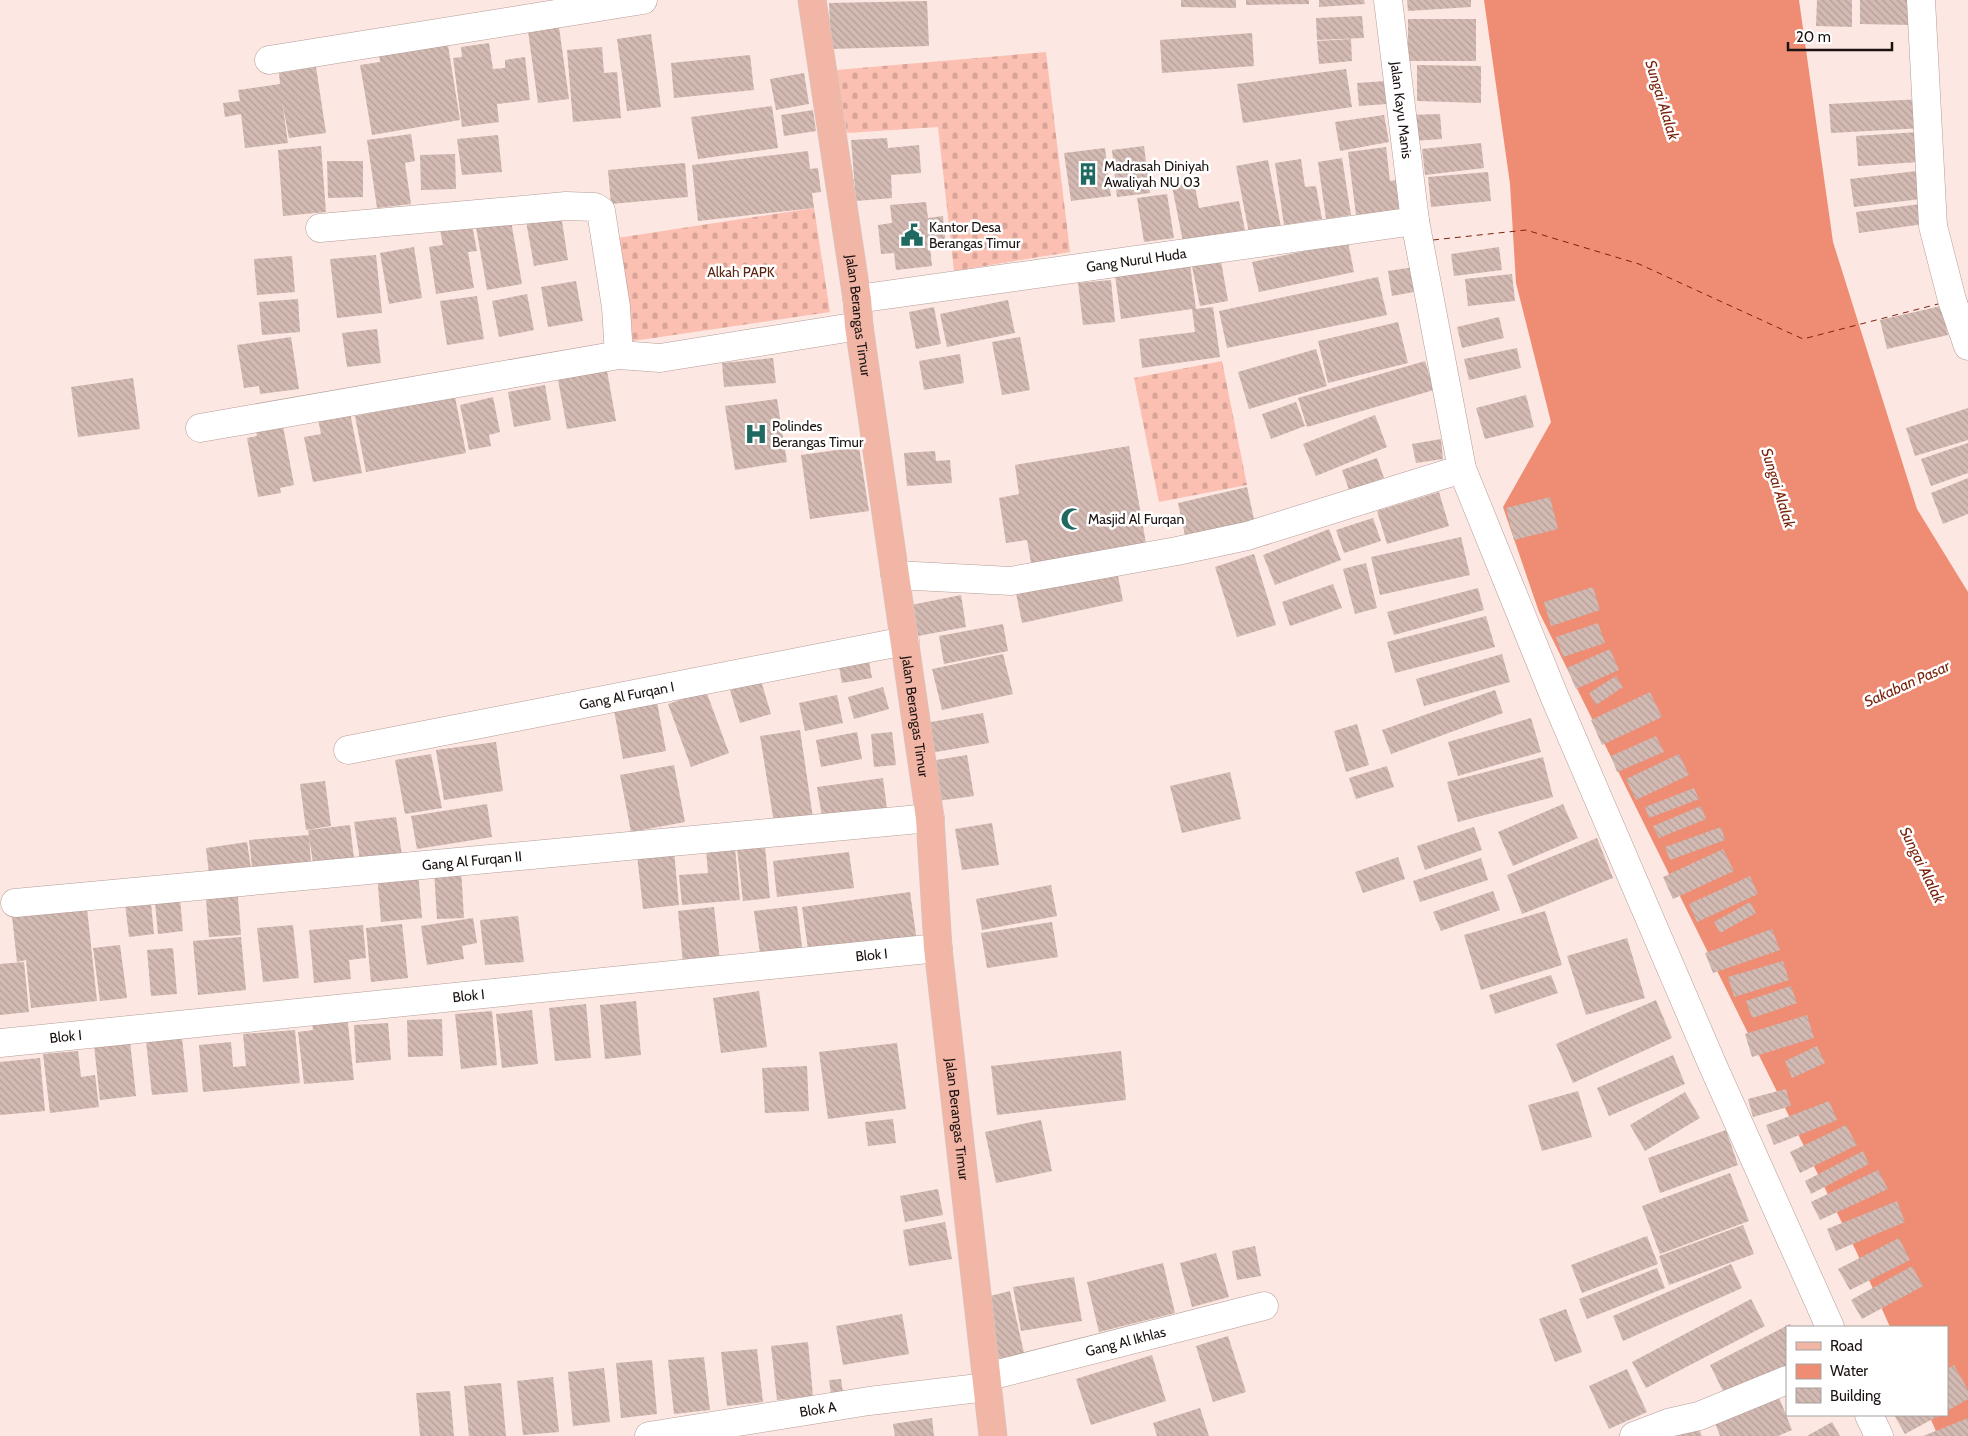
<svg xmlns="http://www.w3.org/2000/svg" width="1968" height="1436" font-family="Cabin,sans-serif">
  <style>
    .cemetery { fill: url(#cemetery-stones) }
    .water { fill: #ee8d74 }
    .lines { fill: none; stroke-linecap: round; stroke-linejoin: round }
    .ferry { stroke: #79230c; stroke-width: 1; stroke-dasharray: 6 5; stroke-linecap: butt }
    .building { fill: url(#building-back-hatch) }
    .minor-casing { stroke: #b59d97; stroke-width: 29 }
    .major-casing { stroke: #cdcbcb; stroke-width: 29 }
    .minor { stroke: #fff; stroke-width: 28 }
    .major { stroke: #f2b6a7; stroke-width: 28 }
    .labels { text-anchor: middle; stroke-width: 5; stroke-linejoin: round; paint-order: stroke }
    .street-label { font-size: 14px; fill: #1c1311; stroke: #fff }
    .poi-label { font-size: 14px; fill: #1c1311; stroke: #fff; text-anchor: start }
    .park-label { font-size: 14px; fill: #5e2212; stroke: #fff }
    .water-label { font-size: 15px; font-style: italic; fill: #79230c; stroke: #fff }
  </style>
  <defs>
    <pattern id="cemetery-stones" width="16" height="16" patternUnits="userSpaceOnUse" patternTransform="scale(1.25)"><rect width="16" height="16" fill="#fbc0b1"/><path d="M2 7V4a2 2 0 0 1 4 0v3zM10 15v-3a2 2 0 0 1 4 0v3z" fill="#d7a497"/></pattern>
    <pattern id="building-back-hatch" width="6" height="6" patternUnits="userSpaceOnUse" patternTransform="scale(1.25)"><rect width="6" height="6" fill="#d3bab3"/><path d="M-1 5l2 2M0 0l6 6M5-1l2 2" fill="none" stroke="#b59f99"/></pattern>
  </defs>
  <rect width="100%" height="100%" fill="#fce7e2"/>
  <path class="cemetery" d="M1046 52 1070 252 954 271 938 127 847 133 836 70Z
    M814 208 830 312 633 341 617 238Z
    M1222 361 1247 485 1159 502 1134 378Z"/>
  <path class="water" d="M1484 0H1799L1833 242 1917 509 1968 592V1436H1938L1929 1415H1947V1327H1890L1857 1253 1539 612 1503 507 1551 422 1516 283 1510 184Z"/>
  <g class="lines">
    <path class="ferry" d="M1433 240 1526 230 1639 264 1803 339 1938 304"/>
  </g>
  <path class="building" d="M1181 0H1236V8L1181 7Z
    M1246 0H1309V4L1246 5Z
    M1319 0H1364L1365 4 1319 7Z
    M1407 0H1471V7L1408 11Z
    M1817 0H1852V27L1816 26Z
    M1860 0H1912V25L1860 24Z
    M927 1 929 46 831 49 829 3Z
    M1362 16 1364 38 1317 40 1316 18Z
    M1408 19H1476V61H1408Z
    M558 20 569 99 538 103 527 24Z
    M1252 33 1254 66 1162 73 1160 40Z
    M651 34 661 107 627 111 617 39Z
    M447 39 460 120 372 135 360 65 380 62 378 46Z
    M1351 39 1352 61 1319 64 1317 41Z
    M489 43 493 69 505 68V60L525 57 530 100 497 104 499 122 462 127 453 58 462 57 461 47Z
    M602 47 604 73 617 72 621 118 573 122 567 50Z
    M750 55 754 90 674 98 671 63Z
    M1417 65 1481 66V103L1417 101Z
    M316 67 326 133 289 138 282 101 288 143 245 148 241 114 225 117 223 103 240 101 238 90 280 84 279 73Z
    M1346 69 1352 107 1243 123 1237 84Z
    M804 73 809 104 776 110 770 79Z
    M1386 81 1387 104 1359 106 1357 83Z
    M1922 99 1924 128 1831 133 1829 104Z
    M772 106 778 148 698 159 691 117Z
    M813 110 816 131 784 136 781 115Z
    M1440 114 1442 139 1412 141 1410 115Z
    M1384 115 1389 142 1340 151 1335 122Z
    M1918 132 1920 162 1858 166 1856 136Z
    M411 134 415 161 405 163 411 204 377 208 367 140Z
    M498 135 502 172 462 175 457 139Z
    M887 138 888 148 919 145 921 173 891 175 892 198 856 201 851 140Z
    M1481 143 1484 168 1425 175 1422 149Z
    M321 146 326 212 283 216 278 150Z
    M1144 146 1150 193 1117 197 1112 150Z
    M1386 147 1390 181 1397 180 1401 210 1356 215 1348 152Z
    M1105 148 1111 196 1071 201 1064 153Z
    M808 151 810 169 818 168 821 192 812 193 814 208 698 221 692 165Z
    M455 154 456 189 421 190 420 155Z
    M1342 158 1351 215 1326 219 1318 162Z
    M1301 159 1305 187 1316 186 1322 219 1284 225 1275 163Z
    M1268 160 1281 227 1249 233 1236 166Z
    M327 161H363V197L328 198Z
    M685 163 688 197 611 204 608 170Z
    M1917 171 1921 199 1854 207 1850 179Z
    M1488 172 1491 201 1431 207 1428 177Z
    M1194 181 1199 208 1239 201 1245 230 1183 242 1172 186Z
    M1167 194 1174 238 1144 242 1137 198Z
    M926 202 928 218 943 216 946 245 930 247 932 266 896 270 894 253 881 254 878 225 892 223 890 205Z
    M1921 204 1924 224 1859 233 1856 212Z
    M561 215 568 260 534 266 526 221Z
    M511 221 522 284 487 290 476 227Z
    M472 225 477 251 468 252 474 288 436 294 429 247 443 245 440 230Z
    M1348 242 1354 272 1259 292 1252 262Z
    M414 247 422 298 389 304 380 253Z
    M1499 247 1502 270 1454 276 1451 254Z
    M376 255 382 313 337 318 330 259Z
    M292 256 295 292 257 295 254 259Z
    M1189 257 1196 309 1213 307 1220 357 1142 368 1139 339 1195 332 1192 309 1121 319 1114 268Z
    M1221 261 1228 301 1200 306 1192 266Z
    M1414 267 1419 291 1392 296 1388 271Z
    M1512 274 1515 301 1468 306 1465 279Z
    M1378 277 1387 315 1227 348 1219 311Z
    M1111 280 1115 322 1083 325 1078 283Z
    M576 281 583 321 548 327 541 287Z
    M527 294 534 330 499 337 492 301Z
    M477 296 484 339 447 345 440 301Z
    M298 299 300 332 262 335 259 302Z
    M1008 300 1015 333 947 347 940 314Z
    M1941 306 1948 335 1887 349 1880 320Z
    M934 307 941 344 916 349 909 312Z
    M1499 317 1504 338 1462 348 1457 327Z
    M1398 322 1408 363 1328 383 1318 341Z
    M377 329 381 363 347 367 342 333Z
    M291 337 299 389 260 394 259 386 244 388 237 345Z
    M1020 337 1030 390 1002 395 992 342Z
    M1517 348 1521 368 1469 380 1464 359Z
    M1316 349 1327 386 1249 409 1238 372Z
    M960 354 964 383 924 390 919 361Z
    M773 358 776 383 724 387 722 363Z
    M1425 361 1434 390 1307 427 1298 398Z
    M591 365 592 374 607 371 616 421 567 429 558 380 568 378 566 369Z
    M133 378 140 429 78 437 71 387Z
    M545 385 551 420 514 427 508 392Z
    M1526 395 1534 427 1485 439 1476 408Z
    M455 397 466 453 366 472 355 416Z
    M493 397 500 432 489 435 491 446 469 450 460 405Z
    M777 399 787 462 735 470 725 406Z
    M1296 402 1305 426 1271 439 1262 414Z
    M1968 408V440L1915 456 1906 428Z
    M350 413 362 473 313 482 304 437 321 434 318 419Z
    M1375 415 1387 447 1316 476 1303 444Z
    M283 426 294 485 280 488 281 493 258 497 247 438 257 436 256 431Z
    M1441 439 1443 459 1416 463 1412 444Z
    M1968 443V473L1931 486 1921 459Z
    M1129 446 1148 555 1033 574 1027 540 1006 543 999 498 1019 494 1015 465Z
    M859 447 869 511 810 519 801 455Z
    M935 451 936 461 950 460 952 483 907 486 904 453Z
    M1377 458 1384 478 1349 490 1342 470Z
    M1968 478V514L1943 524 1931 493Z
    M1247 487 1255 524 1186 540 1178 503Z
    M1439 492 1449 526 1387 544 1377 511Z
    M1550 497 1558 529 1514 540 1506 508Z
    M1373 518 1381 541 1344 553 1336 530Z
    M1329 529 1341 560 1275 585 1263 555Z
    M1461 537 1470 575 1380 595 1371 557Z
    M1254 554 1276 625 1237 637 1215 567Z
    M1366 563 1377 608 1355 614 1343 569Z
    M1117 571 1123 601 1022 623 1016 593Z
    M1333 584 1342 608 1290 626 1282 602Z
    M1593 587 1600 610 1551 626 1544 602Z
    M1478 588 1484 610 1394 635 1387 612Z
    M961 595 966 627 918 636 911 605Z
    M1486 616 1495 647 1395 673 1387 642Z
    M1598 623 1605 643 1563 657 1556 637Z
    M1003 624 1008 651 944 664 939 636Z
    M1610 649 1619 670 1576 689 1567 668Z
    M1003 654 1013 694 942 710 932 669Z
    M1502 654 1510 682 1424 706 1416 679Z
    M868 656 872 678 842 683 838 662Z
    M1616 676 1623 687 1596 705 1589 693Z
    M761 681 771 714 740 723 730 690Z
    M883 687 889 709 854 719 848 697Z
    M1495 690 1503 713 1391 754 1382 730Z
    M706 691 729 753 691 767 668 704Z
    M1650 692 1662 717 1602 745 1591 720Z
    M837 695 843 723 805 731 799 703Z
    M657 702 666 751 623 759 614 710Z
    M983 713 989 743 930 753 925 723Z
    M1531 718 1541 752 1458 776 1448 742Z
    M1357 724 1369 765 1346 772 1334 731Z
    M800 730 813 818 774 823 760 736Z
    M857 732 862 759 821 767 816 740Z
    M892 732 896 765 874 767 871 734Z
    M1656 736 1664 752 1617 772 1611 756Z
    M496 742 503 791 444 800 436 750Z
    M431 754 442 808 405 814 395 760Z
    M1679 754 1689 775 1636 800 1626 779Z
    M967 755 974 796 937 801 930 761Z
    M1543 757 1553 797 1458 822 1447 782Z
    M674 765 685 822 631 832 620 775Z
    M1387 766 1394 787 1356 799 1349 778Z
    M1230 772 1241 819 1182 833 1170 786Z
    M883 778 887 809 822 817 817 787Z
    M325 781 331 826 306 830 300 784Z
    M1694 788 1699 799 1649 818 1645 807Z
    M487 804 492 837 417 849 411 816Z
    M1563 804 1578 838 1513 866 1498 832Z
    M1701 806 1706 819 1659 838 1653 826Z
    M396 817 402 855 360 860 354 822Z
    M992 823 999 865 962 870 955 829Z
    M350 825 354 858 313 863 309 837 311 862 252 867 249 840 309 835 308 830Z
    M1474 827 1482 850 1425 870 1417 846Z
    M1721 827 1725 840 1670 860 1665 847Z
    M1597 838 1613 878 1522 914 1507 875Z
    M247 842 251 868 209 873 206 848Z
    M765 846 770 898 743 901 737 849Z
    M735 848 740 900 682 905 679 875 708 873 706 850Z
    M1723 849 1734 871 1673 899 1663 877Z
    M674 851 679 905 643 909 637 855Z
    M849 852 854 888 777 897 773 861Z
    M1398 857 1405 879 1363 893 1355 872Z
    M1481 858 1488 880 1420 902 1413 881Z
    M461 869 464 918 437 919 434 871Z
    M418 871 422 918 381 922 377 874Z
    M1750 876 1758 894 1697 922 1689 904Z
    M237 885 241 935 209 937 205 887Z
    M1051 885 1057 916 982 930 976 899Z
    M179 889 183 931 158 934 154 892Z
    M1493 891 1500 910 1441 931 1433 912Z
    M910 892 917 942 809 956 802 907Z
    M150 893 154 934 129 937 124 895Z
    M86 899 97 1001 31 1008 26 960 17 962 11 907Z
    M1750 902 1756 913 1720 933 1714 922Z
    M797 906 803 955 761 960 754 911Z
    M714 907 720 961 683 964 678 911Z
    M1545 911 1562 965 1481 990 1464 935Z
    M518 916 524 962 485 965 480 920Z
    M473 918 477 943 462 946 464 959 427 965 421 926Z
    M1052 922 1058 957 987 968 981 933Z
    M402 924 408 978 371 982 366 928Z
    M293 925 299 978 263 982 257 928Z
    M363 925 366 958 349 960 351 979 314 983 309 930Z
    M1772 929 1780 950 1713 973 1705 953Z
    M241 937 246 990 198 995 193 941Z
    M1627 938 1645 998 1586 1015 1567 956Z
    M120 945 127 998 100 1001 93 948Z
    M173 948 177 994 151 996 147 950Z
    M1783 961 1789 980 1734 997 1728 977Z
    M24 962 29 1012 0 1015V964Z
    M1551 975 1558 993 1495 1014 1489 995Z
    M1791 986 1797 1003 1752 1018 1746 1001Z
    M759 991 767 1047 721 1053 713 998Z
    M1656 1000 1672 1038 1573 1083 1556 1044Z
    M636 1001 641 1055 605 1059 600 1005Z
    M586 1004 591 1058 555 1061 549 1008Z
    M532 1010 538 1064 502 1068 496 1014Z
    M492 1011 497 1065 461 1069 455 1014Z
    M347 1015 354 1080 304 1084 298 1032 313 1030 311 1019Z
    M1807 1015 1814 1038 1752 1057 1745 1034Z
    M442 1019 443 1056 408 1057 407 1020Z
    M388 1023 391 1060 356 1063 354 1025Z
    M295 1030 300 1083 203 1092 199 1045 231 1042 233 1067 246 1066 243 1034Z
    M182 1038 188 1092 152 1095 146 1041Z
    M130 1042 136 1096 100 1100 94 1045Z
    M897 1043 906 1109 828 1119 819 1052Z
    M1817 1046 1825 1063 1792 1078 1785 1061Z
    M78 1051 81 1077 95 1075 99 1107 50 1113 43 1054Z
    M1121 1051 1126 1100 997 1115 991 1066Z
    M1673 1055 1685 1084 1609 1116 1597 1088Z
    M40 1058 45 1111 0 1115V1062Z
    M807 1066 809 1111 765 1113 762 1068Z
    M1786 1089 1791 1106 1753 1117 1748 1099Z
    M1578 1091 1592 1137 1542 1151 1528 1105Z
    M1685 1092 1700 1118 1645 1151 1630 1125Z
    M1829 1101 1837 1120 1774 1145 1766 1125Z
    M893 1119 896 1143 868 1146 865 1122Z
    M1041 1120 1052 1171 996 1183 985 1132Z
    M1846 1125 1857 1145 1800 1173 1790 1152Z
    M1726 1130 1738 1165 1660 1193 1648 1158Z
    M1863 1151 1869 1164 1811 1194 1805 1181Z
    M1878 1170 1888 1189 1820 1220 1811 1202Z
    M1730 1173 1749 1221 1660 1254 1642 1206Z
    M938 1189 943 1215 905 1222 900 1196Z
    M1897 1201 1905 1222 1836 1251 1827 1229Z
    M945 1222 952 1259 909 1266 903 1230Z
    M1743 1225 1754 1254 1669 1285 1659 1256Z
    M1647 1236 1658 1264 1582 1293 1571 1265Z
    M1899 1238 1910 1260 1850 1290 1838 1269Z
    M1255 1246 1261 1276 1237 1280 1232 1251Z
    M1216 1253 1229 1297 1192 1307 1180 1263Z
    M1163 1263 1175 1313 1099 1332 1087 1282Z
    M1731 1264 1742 1288 1623 1341 1613 1316Z
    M1912 1266 1923 1286 1862 1319 1851 1300Z
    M1657 1268 1665 1288 1587 1319 1579 1299Z
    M1074 1277 1082 1321 1021 1331 1013 1287Z
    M1010 1291 1024 1353 996 1359 982 1298Z
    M1751 1299 1765 1326 1646 1388 1632 1362Z
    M1566 1309 1582 1352 1555 1362 1539 1319Z
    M902 1314 909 1354 843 1365 836 1326Z
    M1790 1324 1791 1327H1787V1368L1727 1399 1710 1365Z
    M1228 1336 1246 1392 1213 1402 1196 1346Z
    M808 1342 813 1396 777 1400 771 1346Z
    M757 1349 763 1402 727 1406 721 1352Z
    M1152 1355 1166 1401 1091 1425 1076 1379Z
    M704 1357 710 1410 674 1414 668 1360Z
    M652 1360 657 1414 621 1418 616 1363Z
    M1954 1365 1968 1390V1399L1947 1411V1369Z
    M604 1368 610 1422 573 1426 568 1372Z
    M1627 1369 1647 1412 1609 1429 1589 1386Z
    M553 1377 559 1432 523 1435 517 1381Z
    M841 1379 843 1392 831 1394 829 1380Z
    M501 1383 506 1436H469L464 1386Z
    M1776 1390 1792 1430 1778 1436H1720L1712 1415Z
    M450 1391 454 1436H420L416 1393Z
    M1200 1408 1209 1436H1157L1153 1423Z
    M1894 1415H1940L1905 1434Z
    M932 1418 934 1436H895L893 1424Z
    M1968 1418V1436H1923Z
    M1832 1422 1840 1436H1807Z
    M1697 1425 1702 1436H1671Z"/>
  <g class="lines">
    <defs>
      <g id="minor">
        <path id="s1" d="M1388 0 1415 221 1462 469 1555 698 1713 1066 1830 1327"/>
        <path d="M1921 0 1933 226 1952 300 1968 346"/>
        <path d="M269 60 643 0"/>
        <path d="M320 228 566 206 595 207 601 211 616 307 619 355"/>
        <path id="s2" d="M857 299 1415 221"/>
        <path d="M200 428 619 355 660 358 859 326"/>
        <path d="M895 575 1011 581 1177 551 1247 536 1462 469"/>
        <path id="s3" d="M348 750 905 641"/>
        <path id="s4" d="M15 903 930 818"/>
        <path id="s5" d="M0 1043 938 948"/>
        <path id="s6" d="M986 1377 1264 1306"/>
        <path d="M1869 1415 1879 1436"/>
        <path id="s7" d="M649 1436 869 1401 987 1387"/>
        <path d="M1634 1436 1668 1423 1699 1416 1787 1380"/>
      </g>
      <g id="major">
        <path id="s8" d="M812 0 857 299 859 326 930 818 938 948 993 1436"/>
      </g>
    </defs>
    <use href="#minor" class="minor-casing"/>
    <use href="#major" class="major-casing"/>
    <use href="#minor" class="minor"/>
    <use href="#major" class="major"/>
  </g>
  <defs>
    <symbol id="building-bare" viewBox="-9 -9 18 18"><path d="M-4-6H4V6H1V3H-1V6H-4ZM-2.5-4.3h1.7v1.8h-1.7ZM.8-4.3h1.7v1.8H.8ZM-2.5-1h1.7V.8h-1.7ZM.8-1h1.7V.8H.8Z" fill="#1f6961" stroke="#fff" stroke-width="2.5" paint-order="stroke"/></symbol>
    <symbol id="civic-bare" viewBox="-9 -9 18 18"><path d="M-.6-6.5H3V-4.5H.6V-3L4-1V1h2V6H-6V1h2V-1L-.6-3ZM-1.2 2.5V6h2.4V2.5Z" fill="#1f6961" stroke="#fff" stroke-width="2.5" paint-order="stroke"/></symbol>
    <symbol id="hospital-bare" viewBox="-9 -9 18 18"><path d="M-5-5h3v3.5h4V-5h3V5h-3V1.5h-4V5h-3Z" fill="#1f6961" stroke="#fff" stroke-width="2.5" paint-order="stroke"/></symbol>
    <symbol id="mosque-bare" viewBox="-9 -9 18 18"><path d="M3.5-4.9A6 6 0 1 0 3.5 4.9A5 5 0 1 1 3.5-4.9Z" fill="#1f6961" stroke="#fff" stroke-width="2.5" paint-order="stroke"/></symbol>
  </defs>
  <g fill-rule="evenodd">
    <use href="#building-bare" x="1072" y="158" width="32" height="32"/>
    <use href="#civic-bare" x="896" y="219" width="32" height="32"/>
    <use href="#hospital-bare" x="740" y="418" width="32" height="32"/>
    <use href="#mosque-bare" x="1056" y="503" width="32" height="32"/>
  </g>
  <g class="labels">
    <g class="street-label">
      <text dy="5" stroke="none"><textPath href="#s1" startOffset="111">Jalan Kayu Manis</textPath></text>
      <text dy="5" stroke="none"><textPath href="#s2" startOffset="282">Gang Nurul Huda</textPath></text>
      <text dy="5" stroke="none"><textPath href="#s8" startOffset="319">Jalan Berangas Timur</textPath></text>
      <text dy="5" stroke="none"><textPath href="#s3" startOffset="284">Gang Al Furqan I</textPath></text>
      <text dy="5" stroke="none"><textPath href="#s8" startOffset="724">Jalan Berangas Timur</textPath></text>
      <text dy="5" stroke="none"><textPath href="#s4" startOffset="459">Gang Al Furqan II</textPath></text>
      <text dy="5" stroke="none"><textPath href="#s5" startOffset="876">Blok I</textPath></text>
      <text dy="5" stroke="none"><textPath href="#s5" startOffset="471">Blok I</textPath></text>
      <text dy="5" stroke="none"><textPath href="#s5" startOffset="66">Blok I</textPath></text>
      <text dy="5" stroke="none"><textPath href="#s8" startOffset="1129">Jalan Berangas Timur</textPath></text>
      <text dy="5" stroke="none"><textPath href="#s6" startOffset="144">Gang Al Ikhlas</textPath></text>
      <text dy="5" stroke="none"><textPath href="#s7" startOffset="171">Blok A</textPath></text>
    </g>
    <g class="poi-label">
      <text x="1104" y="171">Madrasah Diniyah<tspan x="1104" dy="16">Awaliyah NU 03</tspan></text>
      <text x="929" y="232">Kantor Desa<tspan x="929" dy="16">Berangas Timur</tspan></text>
      <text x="772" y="431">Polindes<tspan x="772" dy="16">Berangas Timur</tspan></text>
      <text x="1088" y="524">Masjid Al Furqan</text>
    </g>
    <g class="park-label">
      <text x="741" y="277">Alkah PAPK</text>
    </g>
    <g class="water-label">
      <text transform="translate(1662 100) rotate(73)" y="5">Sungai Alalak</text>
      <text transform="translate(1778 488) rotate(73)" y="5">Sungai Alalak</text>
      <text transform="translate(1907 684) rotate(-24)" y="5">Sakaban Pasar</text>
      <text transform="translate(1922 865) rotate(64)" y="5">Sungai Alalak</text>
    </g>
  </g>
  <rect x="1786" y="1326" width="162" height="90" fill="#ffffff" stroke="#a4a1a0"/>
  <rect x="1796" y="1342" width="25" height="8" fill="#f2b6a7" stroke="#a4a1a0"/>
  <text x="1830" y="1351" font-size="15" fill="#1c1311">Road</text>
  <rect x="1796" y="1364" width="25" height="15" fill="#ee8d74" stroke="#a4a1a0"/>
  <text x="1830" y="1376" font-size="15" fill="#1c1311">Water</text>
  <rect x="1796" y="1388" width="25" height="15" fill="url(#building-back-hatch)" stroke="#a4a1a0"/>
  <text x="1830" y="1401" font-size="15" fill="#1c1311">Building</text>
  <path d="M1788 42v8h104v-8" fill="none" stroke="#1c1311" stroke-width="2.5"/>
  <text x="1796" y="42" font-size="15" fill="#1c1311" stroke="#ffffff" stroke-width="4" paint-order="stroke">20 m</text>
</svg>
